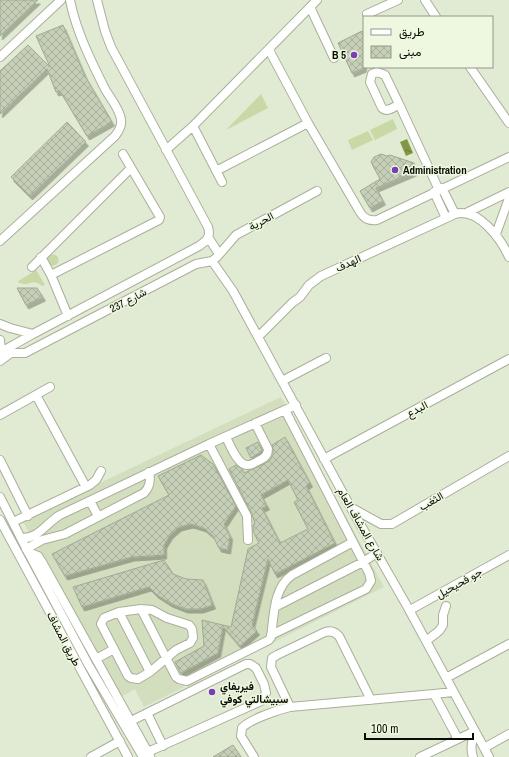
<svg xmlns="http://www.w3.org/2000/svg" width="509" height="757" font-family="'Archivo Narrow',Vazirmatn,sans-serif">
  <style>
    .built { fill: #d3debf }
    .green { fill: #c8d9a6 }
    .water { fill: url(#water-ripples) }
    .building { fill: url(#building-cross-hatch); stroke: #a1a992; fill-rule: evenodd; filter: url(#shadow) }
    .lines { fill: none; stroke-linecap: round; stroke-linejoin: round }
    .minor-casing { stroke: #a8b099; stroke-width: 10 }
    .minor { stroke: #fff; stroke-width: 8 }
    .poi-dot { fill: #793eb5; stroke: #eef7df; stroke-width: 1.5 }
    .labels { text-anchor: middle; stroke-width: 3; stroke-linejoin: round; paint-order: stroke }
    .poi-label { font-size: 11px; font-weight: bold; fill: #0a0d06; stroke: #eef7df; text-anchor: start }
    .street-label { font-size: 11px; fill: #0a0d06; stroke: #eef7df }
  </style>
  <defs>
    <pattern id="water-ripples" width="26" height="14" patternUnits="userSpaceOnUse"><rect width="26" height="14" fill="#809845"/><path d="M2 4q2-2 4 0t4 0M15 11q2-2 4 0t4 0" fill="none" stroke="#677a38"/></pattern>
    <pattern id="building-cross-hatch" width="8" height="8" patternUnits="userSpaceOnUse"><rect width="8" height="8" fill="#c5ceb6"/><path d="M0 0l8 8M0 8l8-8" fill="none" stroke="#a8b09b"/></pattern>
    <filter id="shadow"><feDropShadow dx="2.5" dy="4" stdDeviation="0" flood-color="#0004"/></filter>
  </defs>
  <rect width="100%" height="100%" fill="#e1ead2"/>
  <path class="built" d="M281 397 384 587 144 707 135 689 121 697 22 520Z"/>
  <path class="green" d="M261 94 268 108 226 130Z
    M393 119 397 129 375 140 370 130Z
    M368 131 373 140 352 150 348 140Z
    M47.5 260a5.5 5.5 0 1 1 11 0a5.5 5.5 0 1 1-11 0Z
    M36 270 45 285 42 286C34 279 32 284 25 284 22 284 20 283 17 282Z"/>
  <path class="water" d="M407 139 413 153 406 156 400 142Z"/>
  <path class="building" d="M0 0H38L0 36Z
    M63 25 85 76 112 122 87 136 60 91 56 92 47 69 0 114V71L28 45 50 67 36 36Z
    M362 31 364 35V68L352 73 338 43Z
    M67 122 86 142 30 196 11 177Z
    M381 154 387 156 390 155 414 163 416 168 414 172 376 188 383 201 370 208 360 191 380 179 371 162 374 157Z
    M17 288H37L43 297 26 305Z
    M285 437 310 483 306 486 335 543 275 574 268 559 252 625 257 631 240 646 223 626 218 653 181 673 175 662 204 646 202 620 231 627 248 549 259 543 253 531V525L255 524 252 514 229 469 236 465 242 469 244 473 264 464 270 460 273 455V449L272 445ZM288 480 298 500 294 502 308 529 280 543 262 508 267 506 261 495Z
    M258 442 262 451 251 458 246 448Z
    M201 455 213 464 236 506 224 524 230 536 228 550 219 548 213 536 204 528 191 524 179 527 170 535 164 545V555L132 557 65 576 52 554 169 495 158 476Z
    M164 560 173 574 186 579 203 580 213 605 201 609H185L170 603 156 594 149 587 82 607 73 587Z
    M233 745 241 757H213Z"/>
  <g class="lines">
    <defs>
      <path id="minor" d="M425 0 436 17
        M310 7 334 58
        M367 14 398 0
        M269 50 308 123 360 212C364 219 369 221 377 220L509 157
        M0 57 61 0
        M470 67 509 123
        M377 72 385 75 399 104C394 107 387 113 382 108L370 82 372 74Z
        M399 104 439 190
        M193 126 222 182
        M166 150 193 126 317 0
        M216 171 308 123
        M442 188 455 214
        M434 192 446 218
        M466 213 509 192
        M496 234 509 198
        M208 237 219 254
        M0 241 115 136C119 131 122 126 121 120 120 109 110 98 105 89 91 61 76 31 70 0
        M41 257 51 275 68 316
        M212 261 217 257 236 235 317 191
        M32 267 131 168
        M51 275 159 220 160 217 123 154
        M0 324 10 328 33 334 199 246C207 240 211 238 208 227L111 47 105 31 97 0
        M258 337 292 303 300 297 309 285 321 276 455 214C478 207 501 239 509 257
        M0 340 1 352 33 334
        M0 353H25L196 264 212 261 233 291 351 508 407 606 489 757
        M0 361 11 353
        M282 381 326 358
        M36 395 86 487
        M0 415 50 387
        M226 437C230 445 238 466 248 465 252 465 256 462 260 460 265 458 268 455 268 449L255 423
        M209 444 247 516 248 540
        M324 459 509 359
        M0 460 28 516
        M0 497 28 552 88 664 143 757
        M90 501 98 516
        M352 508 381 524H392L509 456
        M0 520 128 757
        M13 522 90 485 96 480 101 471
        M21 538C39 539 46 523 60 515L209 444 296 405
        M26 549 42 540 65 534 144 493C150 487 151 481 149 472
        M28 552 38 556 42 562 150 756
        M275 607 363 562 377 553
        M141 609 176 677 179 679 187 681 269 640 271 637C274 617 273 588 292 575L353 542
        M141 609 152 610 167 618 189 625 192 629 193 638 190 643 176 650 150 672 138 679 131 678 128 676 101 624 104 618 119 612Z
        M410 610 509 555
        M119 612 150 672
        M271 635 366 589 371 581 369 573 285 410
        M426 641 439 631 443 625V615L446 606
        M96 659 114 649
        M446 678 509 644
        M434 694 453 692
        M290 707 271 667 272 658 277 655 323 633C329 630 334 631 339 636L371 700
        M147 713 163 746
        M131 721 246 664H250L256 668 264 684 266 693 261 701 148 752
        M458 739 475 731
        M484 748 509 734
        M91 757 120 741
        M254 757 241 736 242 728C250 719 278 710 290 707L434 694 458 739 420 757
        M473 757C470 748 472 741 475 731"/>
    </defs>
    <use href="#minor" class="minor-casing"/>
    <use href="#minor" class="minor"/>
  </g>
  <g class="poi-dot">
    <circle cx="354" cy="55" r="4"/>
    <circle cx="395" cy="170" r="4"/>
    <circle cx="212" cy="692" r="4"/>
  </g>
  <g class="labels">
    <g class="poi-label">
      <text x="346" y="59" text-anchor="end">B 5</text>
      <text x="403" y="174">Administration</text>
      <text x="220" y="690">فيريفاي<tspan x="220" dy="13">سبيشالتي كوفي</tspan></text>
    </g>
    <g class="street-label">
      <text transform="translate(261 221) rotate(-28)" y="4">الحرية</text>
      <text transform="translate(348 263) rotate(-25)" y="4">الهدف</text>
      <text transform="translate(128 300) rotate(-28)" y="4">شارع 237</text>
      <text transform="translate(417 409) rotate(-28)" y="4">البدع</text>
      <text transform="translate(431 501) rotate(-30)" y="4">الثغب</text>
      <text transform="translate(361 524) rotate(60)" y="4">شارع المشاف العام</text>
      <text transform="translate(459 583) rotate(-29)" y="4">جو فحيحيل</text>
      <text transform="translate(64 639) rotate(62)" y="4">طريق المشاف</text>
    </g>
  </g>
  <rect x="363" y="16" width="130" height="52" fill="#eef7df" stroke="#939988"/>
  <rect x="371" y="29" width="20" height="6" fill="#ffffff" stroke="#939988"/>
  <text x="399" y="36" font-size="12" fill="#0a0d06">طريق</text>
  <rect x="371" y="46" width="20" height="12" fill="url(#building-cross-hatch)" stroke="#939988"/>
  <text x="399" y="56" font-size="12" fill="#0a0d06">مبنى</text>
  <path d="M365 733v6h108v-6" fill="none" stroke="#0a0d06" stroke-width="2"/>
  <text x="371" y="733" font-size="12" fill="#0a0d06" stroke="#eef7df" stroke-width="3" paint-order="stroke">100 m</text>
</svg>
